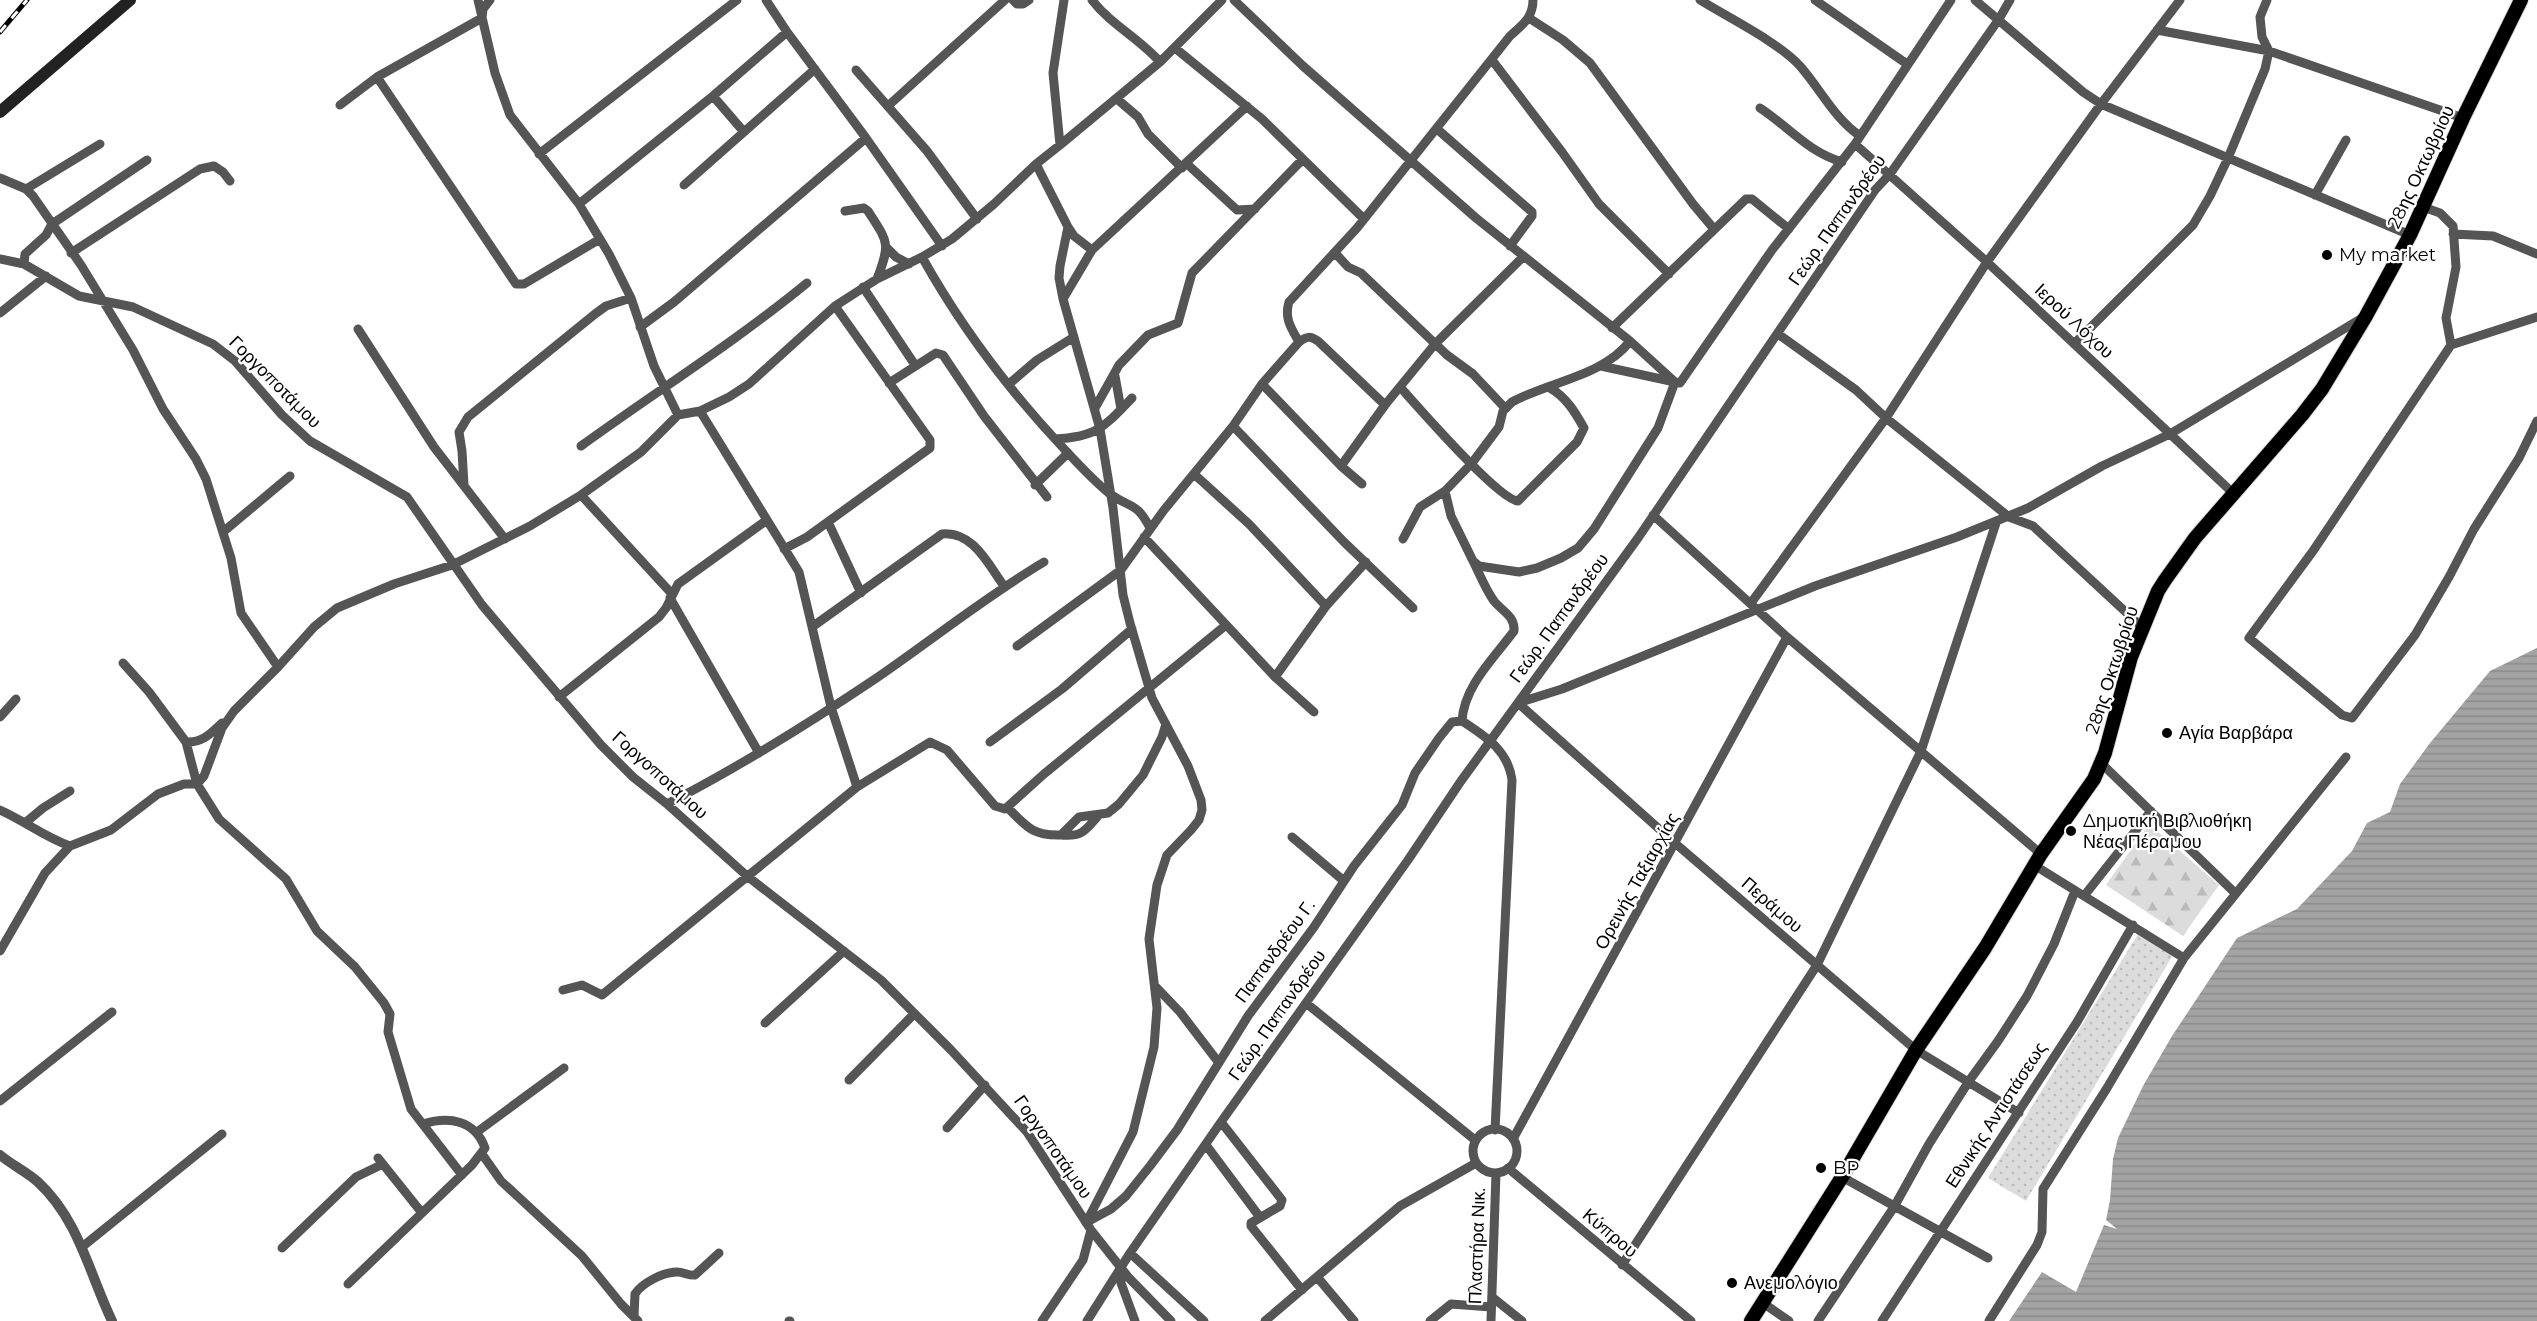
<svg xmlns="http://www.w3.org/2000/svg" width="2537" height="1321" font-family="Montserrat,sans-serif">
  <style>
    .grass { fill: url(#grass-dots) }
    .forest { fill: url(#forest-firs) }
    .water { fill: url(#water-rules) }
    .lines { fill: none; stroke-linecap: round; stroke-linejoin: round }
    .primary-casing { stroke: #dbdbdb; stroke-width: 16 }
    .minor { stroke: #555; stroke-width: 9 }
    .tertiary { stroke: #555; stroke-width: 10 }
    .secondary { stroke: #222; stroke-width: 12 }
    .primary { stroke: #000; stroke-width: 14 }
    .rail-casing { stroke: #000; stroke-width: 5 }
    .rail { stroke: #fff; stroke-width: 3; stroke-dasharray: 9; stroke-linecap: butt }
    .poi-dot { fill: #000; stroke: #fff; stroke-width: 2 }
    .labels { text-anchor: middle; stroke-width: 4.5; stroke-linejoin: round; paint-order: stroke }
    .street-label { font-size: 18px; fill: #000; stroke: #fff }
    .poi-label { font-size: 18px; fill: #000; stroke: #fff; text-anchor: start }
  </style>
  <defs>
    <pattern id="grass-dots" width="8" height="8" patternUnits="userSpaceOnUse" patternTransform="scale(1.5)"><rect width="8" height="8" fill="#dcdcdc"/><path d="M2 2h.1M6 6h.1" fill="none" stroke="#bbb" stroke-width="1.8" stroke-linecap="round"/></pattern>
    <pattern id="forest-firs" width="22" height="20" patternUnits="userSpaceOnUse" patternTransform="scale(1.5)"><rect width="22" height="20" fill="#dcdcdc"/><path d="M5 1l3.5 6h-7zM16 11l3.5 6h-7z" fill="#bbb"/></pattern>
    <pattern id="water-rules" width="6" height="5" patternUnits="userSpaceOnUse" patternTransform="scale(1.5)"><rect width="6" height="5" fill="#a3a3a3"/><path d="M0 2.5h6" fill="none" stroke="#8b8b8b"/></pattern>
  </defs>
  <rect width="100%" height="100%" fill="#fff"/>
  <path class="grass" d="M2138 934 2173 955 2026 1201 1988 1178Z"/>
  <path class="forest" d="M2149 824 2219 885 2183 936 2106 885Z"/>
  <path class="water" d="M2537 648V1321H2009L2042 1272 2076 1292 2104 1225 2117 1229 2106 1220 2110 1200 2113 1159 2118 1138 2143 1086 2172 1036 2237 938 2297 909 2352 851 2367 823 2390 812 2400 784 2430 743 2490 671Z"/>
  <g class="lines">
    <defs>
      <path id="primary" d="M1751 1321 1842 1177 1916 1050 1985 948 2041 854 2094 779 2105 753 2131 657 2158 591 2165 580 2195 538 2302 415 2322 389 2366 316 2410 235 2463 118 2521 0"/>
    </defs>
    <use href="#primary" class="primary-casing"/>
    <path class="minor" d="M478 0 495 73 510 115 579 204 609 254 631 298 654 366 678 415
      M766 0 787 32
      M1013 0 1017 4H1023L1029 0
      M1064 0 1053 73 1060 145 1036 164 1068 227 1060 266 1059 278 1063 299 1100 429 1113 508 1123 595 1130 623 1152 698 1188 766 1201 800 1202 810 1199 820 1191 830 1167 855 1157 885 1149 939 1157 1008 1154 1047 1133 1132 1086 1223
      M1092 0C1111 25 1139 38 1160 62
      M1234 0 1303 66 1476 218 1630 341 1675 382 1680 383 1772 250 1855 144 1951 0
      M1700 0C1729 18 1778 42 1800 66 1821 90 1834 118 1860 136
      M1815 0 1907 64
      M1975 0 2083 92 2101 104 2410 235
      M1529 18 1563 40 1590 63 1693 204 1714 229
      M2157 30 2269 51 2463 118
      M1175 48 1262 119 1364 219
      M1492 60 1562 152 1599 204 1669 274
      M856 70 927 151 977 219
      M377 77 516 284H524L600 239
      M713 96 744 132
      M1117 99 1138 117 1148 134 1182 168
      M340 105 377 77 482 18 483 9 490 0
      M889 105 1005 0
      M1760 108C1789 127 1808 152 1842 162
      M1437 129 1532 212V216L1510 246
      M1855 144 1987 262 2234 494
      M1060 145 1160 62 1222 0
      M539 154 737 0
      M1186 163 1237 210 1255 209
      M0 178 26 189 33 196 81 265 133 350 163 409 196 459 206 479 231 558 241 613 278 667
      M684 185 815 69
      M26 189 100 144
      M2315 195 2346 140
      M579 204 713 96 787 32 866 138 942 246
      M2423 207 2440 213 2453 226 2456 267 2446 318 2451 345
      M845 211 864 208 868 211C888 242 891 243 877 279
      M1068 227 1074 236 1092 250
      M2453 234 2493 236 2537 254
      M887 248 896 257 909 264
      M71 253 200 169 214 166 223 172 230 181
      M1336 254 1348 267 1361 273 1447 355 1473 374 1505 408
      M922 257C961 327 1012 394 1067 452 1080 466 1095 482 1110 494 1131 509 1136 501 1150 528
      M0 259 24 264 79 296 133 307 213 344 235 361 282 415 310 441 407 497 482 605 601 745 633 777 667 804 747 876 881 980 951 1050 1027 1132 1091 1230 1129 1278 1171 1321
      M24 264 25 254 46 235 52 224 147 160
      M863 287 915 365
      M1063 299 1092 250 1247 106
      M0 313 46 276
      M2537 317 2451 345 2313 551 2249 638 2342 715 2352 718 2415 635 2449 577 2474 529 2519 458 2537 421
      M640 327 674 302 866 138
      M1612 328 1746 199H1752L1789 229
      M358 329 434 447 505 539
      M1778 334 1856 390 1886 418 2009 517 2033 526 2143 628
      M1299 342C1291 328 1284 318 1289 302L1357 228 1510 36C1522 25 1533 18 1533 0
      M2074 344 2193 225 2210 196 2228 158 2265 69 2269 51 2262 37 2260 17 2267 0
      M1115 376 1121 409
      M889 383 936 353 943 355 984 416 1047 497
      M1009 384 1037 360 1074 337
      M1262 384 1341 466 1362 484
      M1401 388C1419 408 1498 499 1518 501L1577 442 1584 428C1575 412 1566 397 1550 388
      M1095 408 1119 365 1148 335 1178 323 1192 273 1303 159
      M1233 426 1344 542 1413 608
      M1055 439C1097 437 1104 427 1132 398
      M581 446C657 391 735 342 807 283
      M1341 466 1385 405 1435 344 1523 257
      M1194 474 1249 524 1326 606
      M464 485 462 451 459 432 468 417 595 314 606 306 631 298
      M1035 485 1068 453
      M1445 491 1451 516 1473 561 1479 566 1519 572 1537 568 1561 558 1578 548 1594 529 1658 428 1675 382 1601 366
      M581 495 672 594
      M1653 515 1787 637 2041 854
      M828 522 861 593
      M223 532 290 476
      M1144 537 1275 677 1314 712
      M1403 539 1420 507 1445 491 1472 463 1499 427 1503 411 1512 402C1548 382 1604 376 1630 341
      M784 549 807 537 930 448V440L835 306
      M670 598 759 753
      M1751 603 1886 418 1987 262 2101 104 2180 0
      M812 627 942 534C973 531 988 564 1004 586
      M1017 646 1121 570 1164 510 1233 426 1262 384 1299 342C1307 336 1310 336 1318 341L1385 405
      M123 663 149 692 186 742 197 784 219 819 286 879 317 931 355 967 384 1003 390 1014 388 1032 411 1109 462 1175
      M1275 677 1326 606 1366 562
      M559 697 659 617 666 608 678 584 767 520
      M1518 703 1562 689 1815 586 1957 537 2028 508 2102 466 2170 434 2362 318
      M1518 703 1676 844 1916 1050 2019 1113
      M0 717 16 699
      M1462 721C1464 686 1494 658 1514 631 1515 616 1503 612 1494 601 1486 590 1480 575 1474 563
      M186 742C203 743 211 733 222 723
      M990 742 1062 689 1132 629
      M2101 763 2235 893
      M857 787 930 742 947 750 995 806 1005 809 1044 774 1226 625
      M667 804C739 767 808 724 875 679 932 640 985 597 1044 562
      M1007 807C1026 826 1032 836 1061 835L1079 817 1108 813 1119 804 1143 775 1162 737 1166 724
      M0 810C25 821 44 837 70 846
      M25 823 43 808 70 791
      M1061 835C1082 837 1085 831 1098 816
      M1292 837 1344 881
      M2034 865 2184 958
      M2084 896 2151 811
      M0 951 45 873 70 846 111 830 158 794 184 784H197L204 776 222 728 234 711 278 667 314 627 337 608 394 584 452 565 530 526 581 495 641 452 678 415 700 411 729 397 749 384 835 306 877 279 922 257 952 239 994 204 1036 164
      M1156 987 1180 1012 1219 1063
      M563 990 582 985 602 995 857 787 831 707 799 572 700 411
      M1306 1003 1475 1140
      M765 1023 844 951
      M849 1080 914 1014
      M0 1101 112 1012
      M1221 1122 1282 1200 1280 1206 1251 1223V1226L1302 1290
      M947 1128 985 1085
      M1473 1151a22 22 0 1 1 44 0a22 22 0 1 1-44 0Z
      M477 1132 564 1068
      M1513 1139 1787 637
      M1206 1145 1259 1216
      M482 1154 501 1181 582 1256 621 1304 638 1321
      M378 1158 422 1213
      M1508 1168 1691 1321
      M1842 1177 1988 1258
      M1087 1222 1111 1209 1126 1196 1150 1166 1177 1130 1248 1016 1314 927 1354 866 1402 805 1415 773 1439 738 1452 722 1462 721C1486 737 1508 750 1512 780L1495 1130
      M82 1247 222 1134
      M282 1248 356 1177 383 1164
      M1130 1253 1204 1321
      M1622 1265 1817 965 1921 751 1996 523
      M1121 1269V1283L1135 1321
      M1318 1278 1354 1321
      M348 1284 472 1165 485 1148C475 1120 449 1116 423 1124
      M1492 1297 1522 1321
      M1763 1303 1789 1321
      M634 1316 635 1294C642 1283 663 1272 677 1272 684 1272 689 1276 695 1275L719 1253
      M789 1321H790
      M1042 1321 1083 1260 1091 1230
      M1087 1321 1130 1253 1221 1122 1408 860 1461 781 1638 538 1875 190 1890 174 1999 19 2010 0
      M1265 1321 1400 1206 1476 1163
      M1430 1321 1451 1304 1491 1307
      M1491 1321 1496 1173
      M1818 1321 1894 1207 1929 1144 1969 1081 1998 1041 2027 996 2054 944 2075 891
      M1882 1321 2077 1022 2133 925
      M1989 1321 2037 1245 2042 1232 2043 1189 2107 1088 2184 958 2346 757"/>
    <path class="tertiary" d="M0 1155C12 1165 27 1172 38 1182 79 1220 89 1273 112 1321"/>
    <path class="secondary" d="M0 112 130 0"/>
    <use href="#primary" class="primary"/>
    <defs>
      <path id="rail" d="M0 32 27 0"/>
    </defs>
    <use href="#rail" class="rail-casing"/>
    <use href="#rail" class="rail"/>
  </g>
  <g class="poi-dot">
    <circle cx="2327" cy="255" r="6"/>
    <circle cx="2167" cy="733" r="6"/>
    <circle cx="2071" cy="831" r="6"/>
    <circle cx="1821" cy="1168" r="6"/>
    <circle cx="1732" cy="1283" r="6"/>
  </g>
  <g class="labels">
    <g class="street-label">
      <text transform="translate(2421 167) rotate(-65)" y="6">28ης Οκτωβρίου</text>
      <text transform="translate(1837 220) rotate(-55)" y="6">Γεώρ. Παπανδρέου</text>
      <text transform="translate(2074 321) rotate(43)" y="6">Ιερού Λόχου</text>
      <text transform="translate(275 382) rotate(45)" y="6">Γοργοποτάμου</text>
      <text transform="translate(1559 618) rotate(-54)" y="6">Γεώρ. Παπανδρέου</text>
      <text transform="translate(2112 670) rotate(-72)" y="6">28ης Οκτωβρίου</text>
      <text transform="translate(660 775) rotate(42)" y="6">Γοργοποτάμου</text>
      <text transform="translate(1637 881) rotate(-61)" y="6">Ορεινής Ταξιαρχίας</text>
      <text transform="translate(1772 905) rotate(41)" y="6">Περάμου</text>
      <text transform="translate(1275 951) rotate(-54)" y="6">Παπανδρέου Γ.</text>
      <text transform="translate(1277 1015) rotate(-55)" y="6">Γεώρ. Παπανδρέου</text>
      <text transform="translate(1996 1115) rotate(-57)" y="6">Εθνικής Αντιστάσεως</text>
      <text transform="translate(1053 1147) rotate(55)" y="6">Γοργοποτάμου</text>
      <text transform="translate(1610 1233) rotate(40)" y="6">Κύπρου</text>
      <text transform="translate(1477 1246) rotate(-88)" y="6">Πλαστήρα Νικ.</text>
    </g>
    <g class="poi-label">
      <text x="2339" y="261">My market</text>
      <text x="2179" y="739">Αγία Βαρβάρα</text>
      <text x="2083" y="827">Δημοτική Βιβλιοθήκη<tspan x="2083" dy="21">Νέας Πέραμου</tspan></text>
      <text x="1833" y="1174">BP</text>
      <text x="1744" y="1289">Ανεμολόγιο</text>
    </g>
  </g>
</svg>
